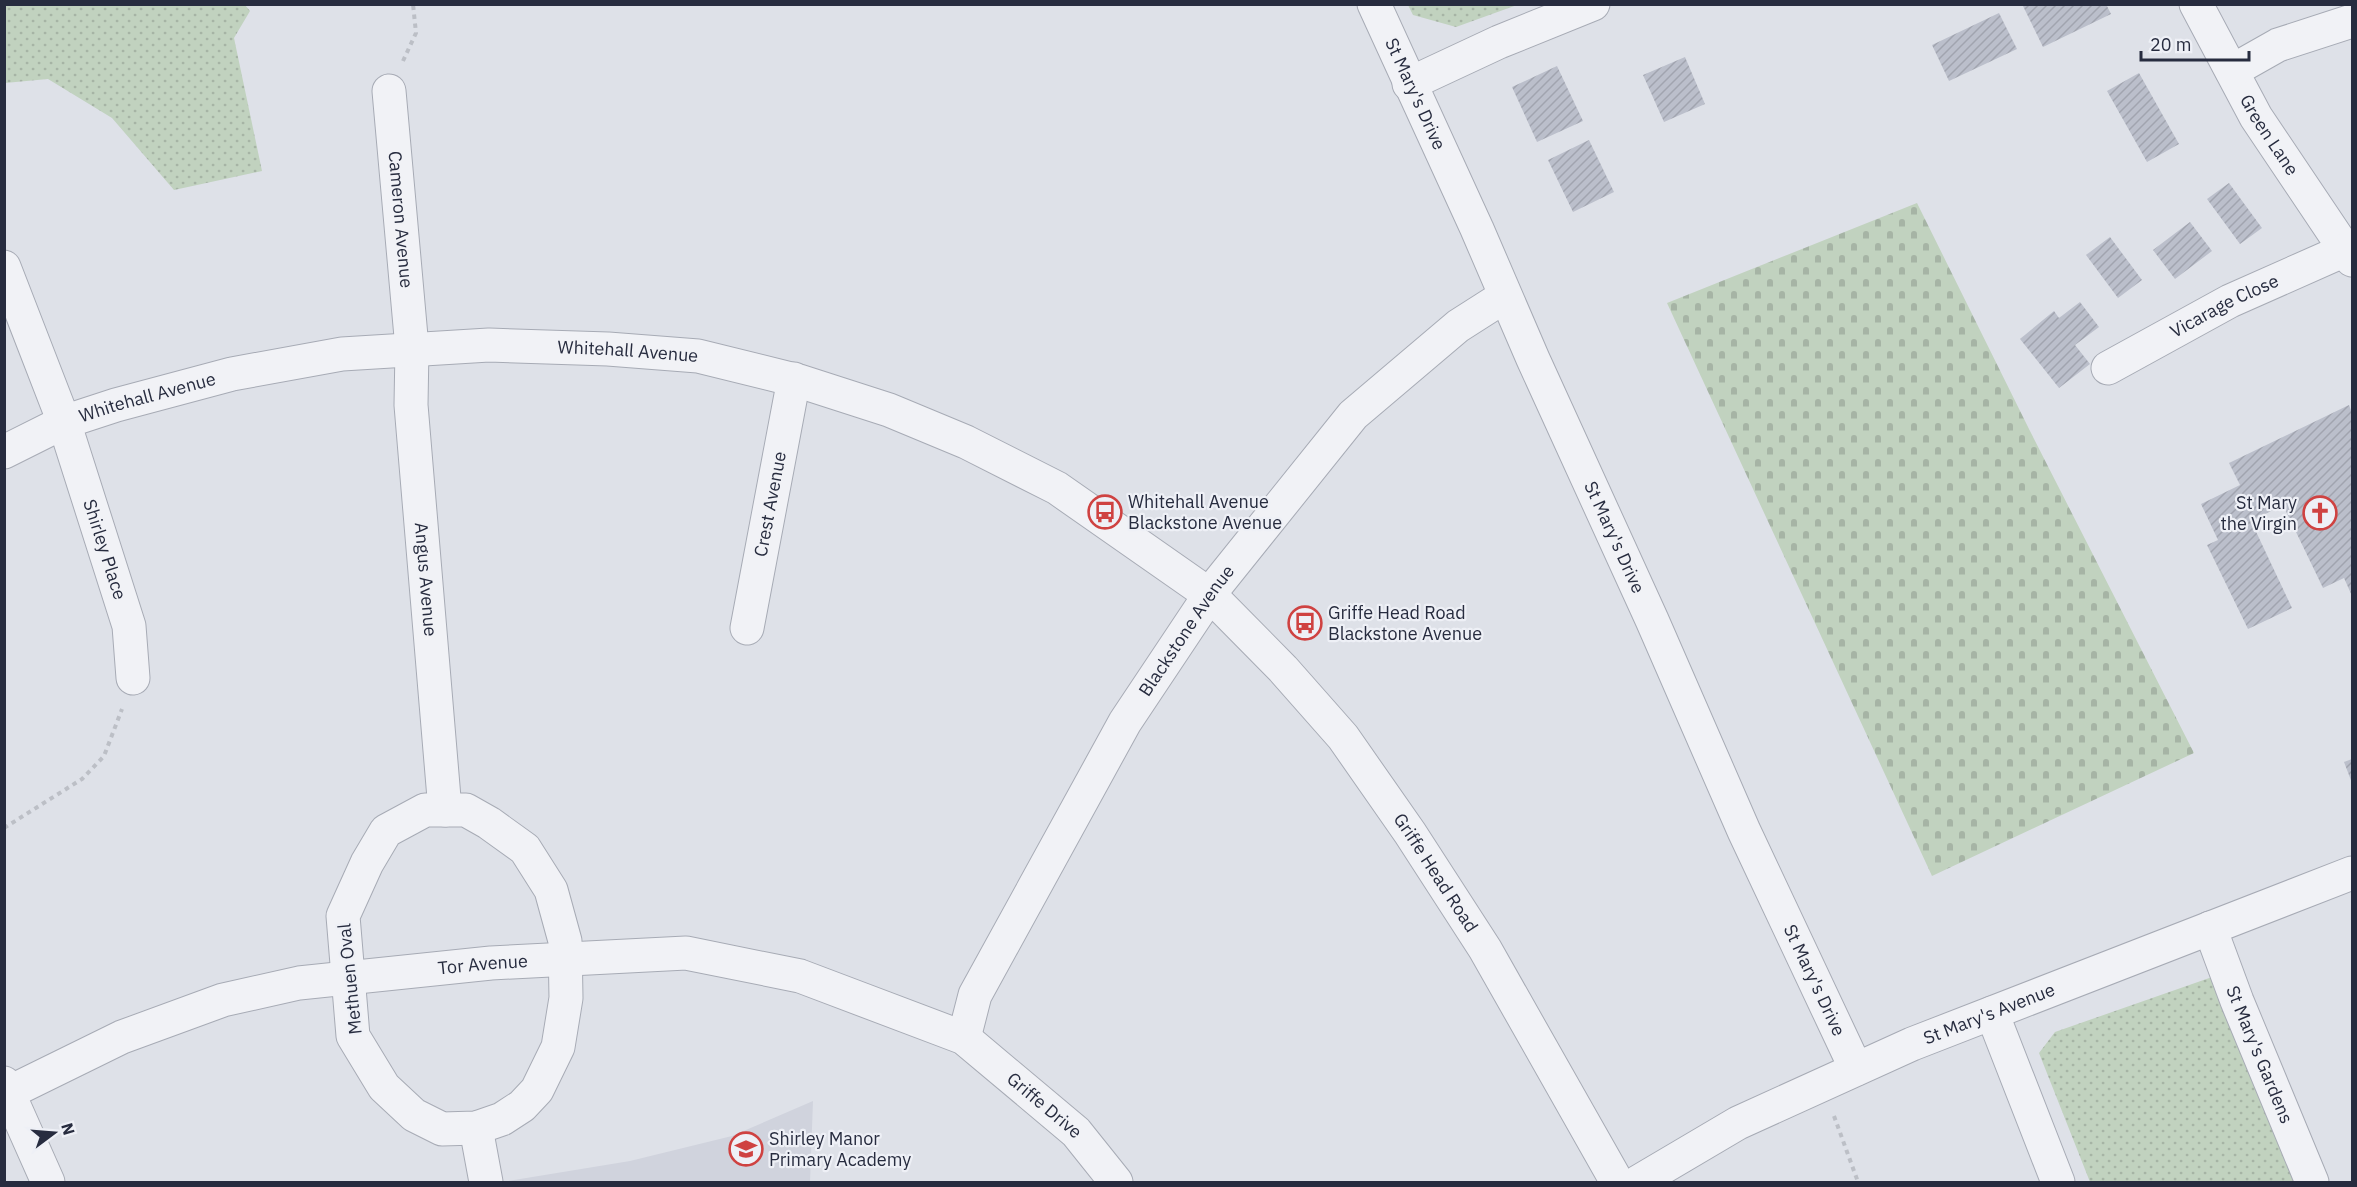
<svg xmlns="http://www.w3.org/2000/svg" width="2357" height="1187" font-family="'IBM Plex Sans',sans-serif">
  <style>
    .built { fill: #d0d3dd }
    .grass { fill: url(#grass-dots) }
    .cemetery { fill: url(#cemetery-stones) }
    .building { fill: url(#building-hatch) }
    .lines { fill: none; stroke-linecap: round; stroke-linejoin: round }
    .minor-casing { stroke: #a7abb5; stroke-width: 35 }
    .path { stroke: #bcbfc6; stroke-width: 4; stroke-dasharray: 4.5 4.5; stroke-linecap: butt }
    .minor { stroke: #f1f2f6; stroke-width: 33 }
    .labels { text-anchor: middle; stroke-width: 4.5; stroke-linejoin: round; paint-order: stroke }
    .street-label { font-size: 18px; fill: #272c3f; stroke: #eef0f6 }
    .poi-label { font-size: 18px; fill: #272c3f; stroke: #eef0f6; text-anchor: start }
  </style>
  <defs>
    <pattern id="grass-dots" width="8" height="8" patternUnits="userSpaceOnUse" patternTransform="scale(1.5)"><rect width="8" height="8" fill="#c1d2bf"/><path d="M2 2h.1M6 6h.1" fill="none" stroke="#a6b4a5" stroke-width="1.8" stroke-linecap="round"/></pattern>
    <pattern id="cemetery-stones" width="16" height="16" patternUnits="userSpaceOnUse" patternTransform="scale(1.5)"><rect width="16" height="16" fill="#c1d2bf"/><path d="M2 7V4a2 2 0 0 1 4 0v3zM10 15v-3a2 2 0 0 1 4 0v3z" fill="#a6b4a5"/></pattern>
    <pattern id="building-hatch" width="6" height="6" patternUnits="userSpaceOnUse" patternTransform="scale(1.5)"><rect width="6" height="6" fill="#bbbfcb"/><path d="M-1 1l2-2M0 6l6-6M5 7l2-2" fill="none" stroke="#a1a4af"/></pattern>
  </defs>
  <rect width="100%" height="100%" fill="#dee1e8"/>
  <path class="built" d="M813 1101 810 1182H502L630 1161 732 1136Z"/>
  <path class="grass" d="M5 4 245 5 250 11 234 38 262 171 174 190 112 118 48 79 5 83Z
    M1408 5H1517L1456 27 1413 15Z
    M2215 976 2295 1182H2090L2039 1053 2055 1032Z"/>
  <path class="cemetery" d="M1917 203 2030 431 2194 753 1932 876 1667 303Z"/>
  <path class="building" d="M2022 4H2106L2111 14 2043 47Z
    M1999 13 2017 49 1949 81 1932 45Z
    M1685 57 1705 104 1664 122 1643 75Z
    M1557 66 1583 121 1537 142 1512 87Z
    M2139 73 2179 144 2147 162 2107 91Z
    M1589 140 1614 192 1573 212 1548 160Z
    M2229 183 2262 228 2240 244 2207 199Z
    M2190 222 2212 251 2175 279 2153 250Z
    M2110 237 2142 280 2118 298 2086 255Z
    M2080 302 2099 327 2075 345 2090 364 2059 388 2020 339 2054 311 2059 318Z
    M2349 405 2352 413V596L2344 578 2323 588 2283 505 2251 521 2292 608 2248 629 2207 545 2218 540 2201 504 2240 485 2229 463Z
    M2352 759V783L2344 762Z"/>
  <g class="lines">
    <defs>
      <g id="minor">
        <path id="s1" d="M1374 4 1477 229 1533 359 1652 620 1744 831 1856 1069"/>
        <path id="s2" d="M2196 4 2256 117 2352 260"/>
        <path d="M2232 71 2278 45 2352 21"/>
        <path d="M1409 84 1499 42 1593 4"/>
        <path id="s3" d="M389 91 412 348 411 405 445 810"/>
        <path id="s4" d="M4 267 64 422 129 626 133 678"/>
        <path id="s5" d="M2108 368 2230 301 2345 250"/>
        <path id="s6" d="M4 452 64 422 116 405 232 374 342 354 489 345 608 349 698 356 799 381 889 410 966 442 1057 488 1210 595 1283 669 1343 737 1410 833 1485 949 1617 1182"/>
        <path id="s7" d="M747 628 794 379"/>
        <path d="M425 810H466L489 823 525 849 551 890 565 941 566 998 558 1047 537 1090 522 1106 502 1119 476 1128 442 1129 414 1115 384 1087 353 1036 343 916 367 863 386 831Z"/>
        <path id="s8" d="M2210 928 2237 1001 2312 1182"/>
        <path d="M1992 1013 2058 1182"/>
        <path id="s9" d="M964 1038 975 995 1125 722 1215 587 1353 415 1458 326 1505 296"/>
        <path d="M4 1083 48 1182"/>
        <path id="s10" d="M10 1092 122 1037 223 1000 299 983 491 963 686 953 800 976 964 1038 1076 1132 1116 1182"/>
        <path d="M476 1128 486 1182"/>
        <path id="s11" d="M1638 1182 1738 1123 1912 1044 2352 873"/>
      </g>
    </defs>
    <use href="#minor" class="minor-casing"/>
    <path class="path" d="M403 61 416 33 413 4
      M4 828 82 779 104 756 122 709
      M1834 1116 1858 1182"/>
    <use href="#minor" class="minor"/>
  </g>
  <defs>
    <symbol id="bus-ring" viewBox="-11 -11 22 22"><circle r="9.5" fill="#eef0f6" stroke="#cf4241" stroke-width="1.5"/><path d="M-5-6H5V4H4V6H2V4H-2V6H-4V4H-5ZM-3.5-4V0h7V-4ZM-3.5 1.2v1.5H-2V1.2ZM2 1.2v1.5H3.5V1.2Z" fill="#cf4241"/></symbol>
    <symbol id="church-ring" viewBox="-11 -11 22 22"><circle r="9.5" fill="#eef0f6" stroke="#cf4241" stroke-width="1.5"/><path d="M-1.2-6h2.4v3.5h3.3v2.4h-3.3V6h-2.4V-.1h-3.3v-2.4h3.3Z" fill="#cf4241"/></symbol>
    <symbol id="school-ring" viewBox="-11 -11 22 22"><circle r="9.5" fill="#eef0f6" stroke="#cf4241" stroke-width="1.5"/><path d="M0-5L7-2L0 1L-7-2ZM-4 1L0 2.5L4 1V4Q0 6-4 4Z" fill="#cf4241"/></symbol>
  </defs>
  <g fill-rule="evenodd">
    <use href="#bus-ring" x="1086" y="493" width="38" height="38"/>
    <use href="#church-ring" x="2301" y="494" width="38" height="38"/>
    <use href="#bus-ring" x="1286" y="604" width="38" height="38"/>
    <use href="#school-ring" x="727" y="1130" width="38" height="38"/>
  </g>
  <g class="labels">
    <g class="street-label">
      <text dy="6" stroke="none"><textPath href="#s1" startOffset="99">St Mary's Drive</textPath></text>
      <text dy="6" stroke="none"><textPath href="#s2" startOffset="150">Green Lane</textPath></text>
      <text dy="6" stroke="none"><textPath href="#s3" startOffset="129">Cameron Avenue</textPath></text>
      <text dy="6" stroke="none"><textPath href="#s5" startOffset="132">Vicarage Close</textPath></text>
      <text dy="6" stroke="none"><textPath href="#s6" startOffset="640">Whitehall Avenue</textPath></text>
      <text dy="6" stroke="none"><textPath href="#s6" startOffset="154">Whitehall Avenue</textPath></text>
      <text dy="6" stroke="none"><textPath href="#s7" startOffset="126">Crest Avenue</textPath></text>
      <text dy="6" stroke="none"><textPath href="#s1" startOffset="585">St Mary's Drive</textPath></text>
      <text dy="6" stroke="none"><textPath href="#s4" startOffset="300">Shirley Place</textPath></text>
      <text dy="6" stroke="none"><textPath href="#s3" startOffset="490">Angus Avenue</textPath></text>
      <text dy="6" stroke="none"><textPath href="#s9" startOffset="466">Blackstone Avenue</textPath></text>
      <text dy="6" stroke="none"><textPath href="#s6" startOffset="1640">Griffe Head Road</textPath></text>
      <text dy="6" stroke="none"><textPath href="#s10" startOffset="495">Tor Avenue</textPath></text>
      <text transform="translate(350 979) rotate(-96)" y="6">Methuen Oval</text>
      <text dy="6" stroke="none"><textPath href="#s1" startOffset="1071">St Mary's Drive</textPath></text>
      <text dy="6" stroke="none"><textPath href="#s11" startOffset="390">St Mary's Avenue</textPath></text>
      <text dy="6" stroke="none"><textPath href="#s8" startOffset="136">St Mary's Gardens</textPath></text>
      <text dy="6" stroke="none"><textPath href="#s10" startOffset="1095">Griffe Drive</textPath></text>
    </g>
    <g class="poi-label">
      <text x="1128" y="508">Whitehall Avenue<tspan x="1128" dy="21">Blackstone Avenue</tspan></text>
      <text x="2297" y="509" text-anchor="end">St Mary<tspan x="2297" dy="21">the Virgin</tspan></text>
      <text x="1328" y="619">Griffe Head Road<tspan x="1328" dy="21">Blackstone Avenue</tspan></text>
      <text x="769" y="1145">Shirley Manor<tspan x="769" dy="21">Primary Academy</tspan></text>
    </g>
  </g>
  <rect width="2357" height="1187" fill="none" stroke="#272c3f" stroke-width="12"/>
  <g transform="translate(54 1133) rotate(74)" stroke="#eef0f6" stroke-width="4.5" paint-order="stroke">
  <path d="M0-4.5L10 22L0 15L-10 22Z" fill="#272c3f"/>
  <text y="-9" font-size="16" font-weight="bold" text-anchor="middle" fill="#272c3f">N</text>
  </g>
  <path d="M2141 51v9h108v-9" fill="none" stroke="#272c3f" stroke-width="3"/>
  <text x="2150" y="51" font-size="18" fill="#272c3f" stroke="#eef0f6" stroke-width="4.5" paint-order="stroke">20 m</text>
</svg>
